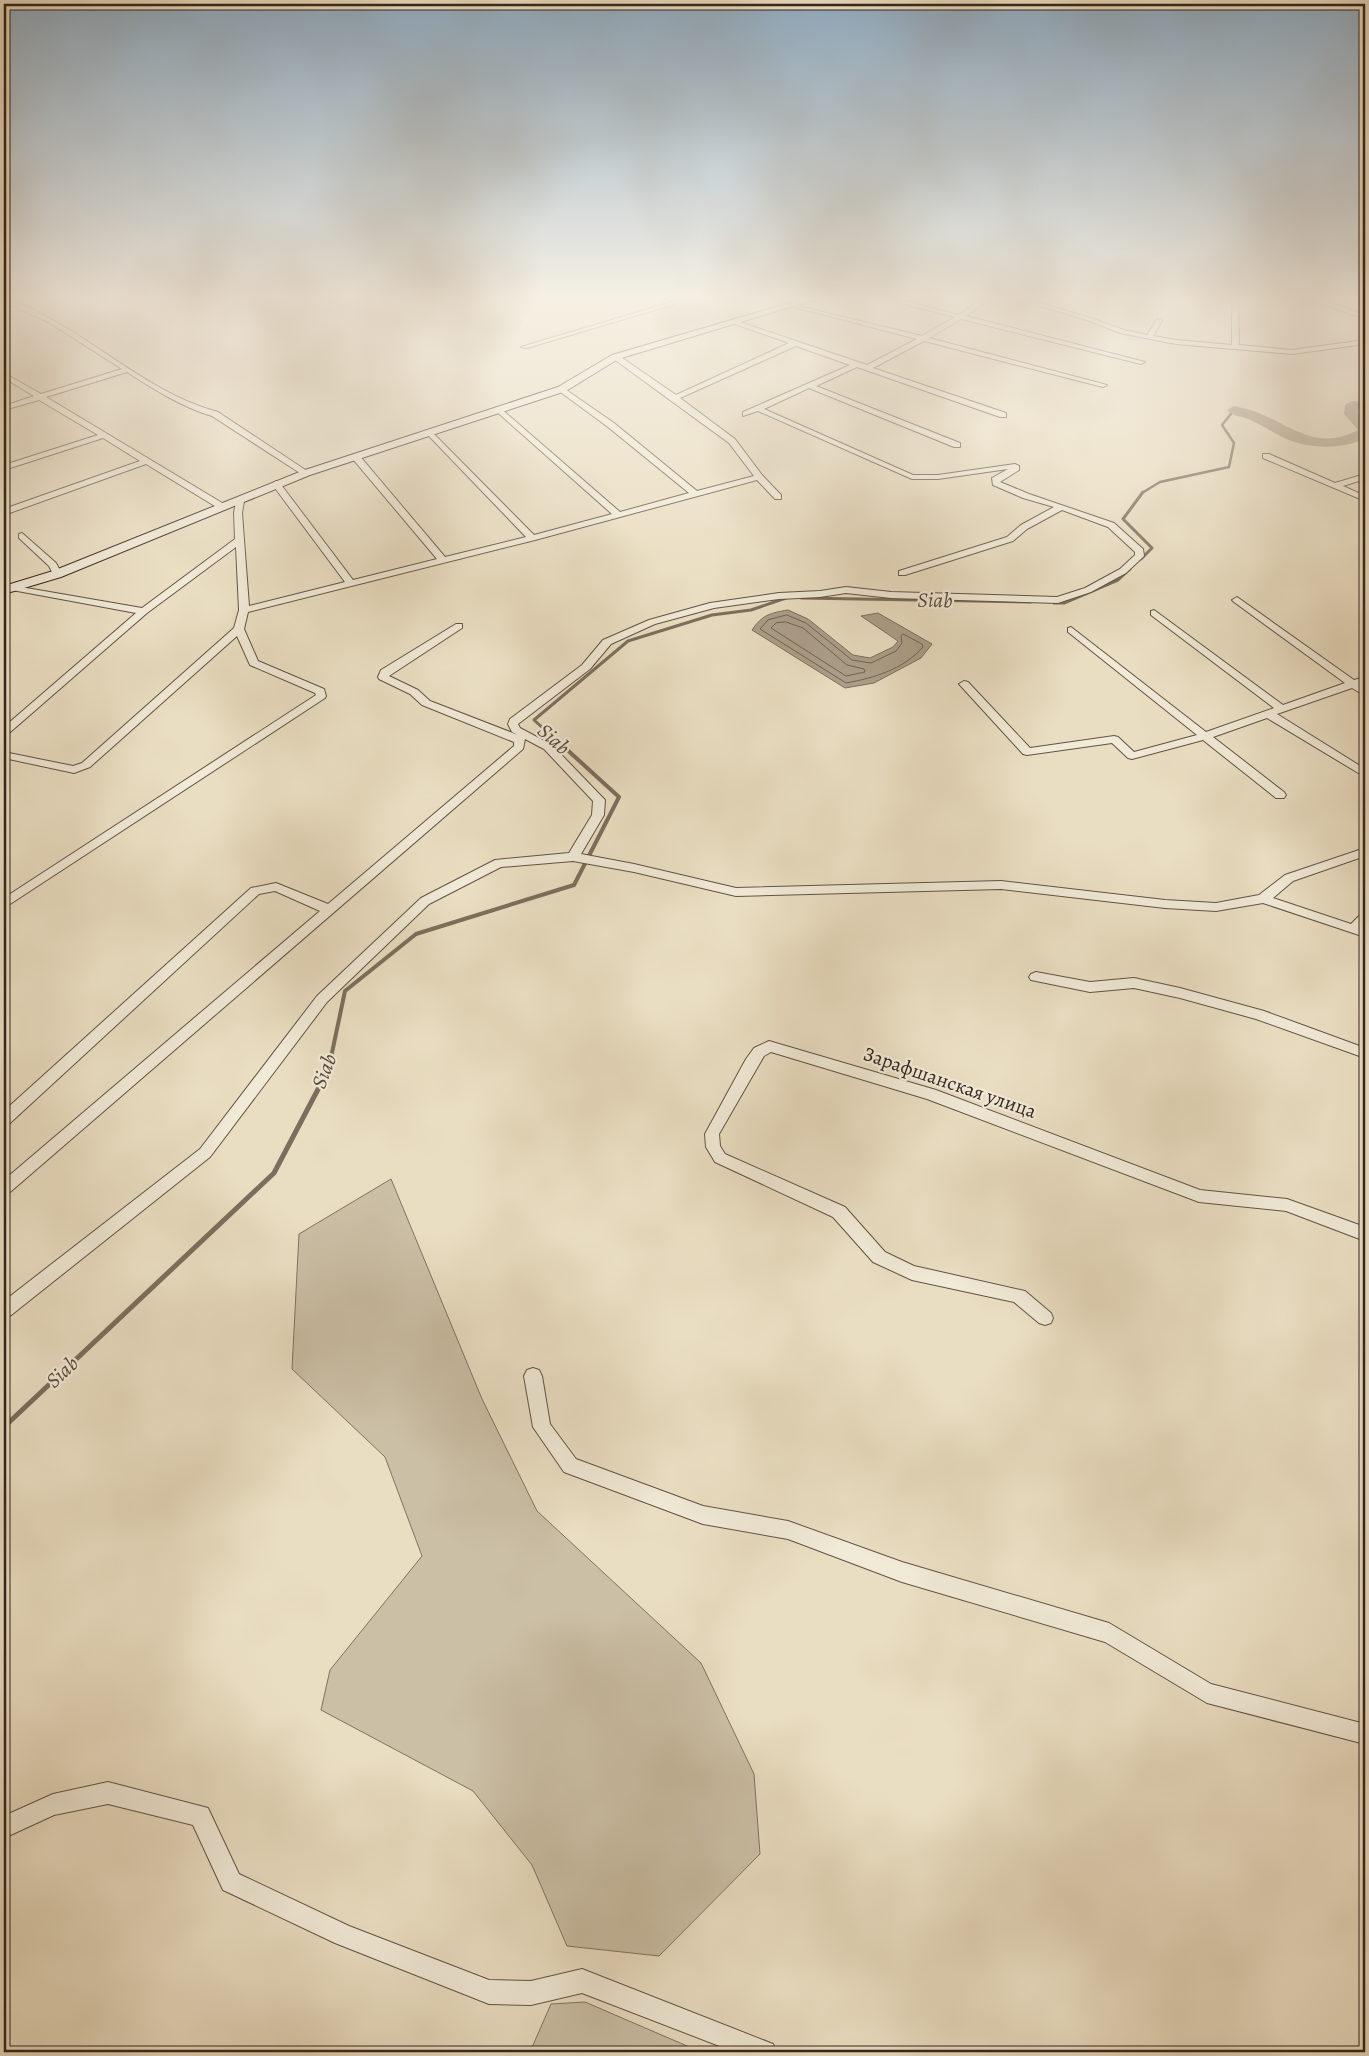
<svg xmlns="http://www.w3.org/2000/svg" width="1369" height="2056" font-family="Alegreya,serif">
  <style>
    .green { fill: #cbbfa6; stroke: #807262 }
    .water { fill: #ac9f8a; stroke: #7c6e5e }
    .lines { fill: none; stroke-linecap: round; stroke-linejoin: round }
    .shore { stroke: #706254; stroke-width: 1 }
    .stream-far3 { stroke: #7c6e5e; stroke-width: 2.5 }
    .stream-far2 { stroke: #7c6e5e; stroke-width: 3 }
    .stream-far1 { stroke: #7c6e5e; stroke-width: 4 }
    .stream { stroke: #7c6e5e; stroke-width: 5 }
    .river { fill: #ac9f8a; fill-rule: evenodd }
    .street-casing { stroke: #625346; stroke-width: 2 }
    .secondary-casing { stroke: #34251d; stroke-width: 2 }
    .street { fill: #f1ead7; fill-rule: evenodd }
    .secondary { fill: #f1ead7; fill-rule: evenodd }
    .labels { text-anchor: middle; stroke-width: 4.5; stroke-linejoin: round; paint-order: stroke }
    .street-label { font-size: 20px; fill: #34251d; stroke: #f1ead7 }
    .water-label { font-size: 21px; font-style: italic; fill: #584a3e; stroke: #f1ead7 }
  </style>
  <rect width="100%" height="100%" fill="#eadec2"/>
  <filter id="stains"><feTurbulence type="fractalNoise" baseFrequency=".004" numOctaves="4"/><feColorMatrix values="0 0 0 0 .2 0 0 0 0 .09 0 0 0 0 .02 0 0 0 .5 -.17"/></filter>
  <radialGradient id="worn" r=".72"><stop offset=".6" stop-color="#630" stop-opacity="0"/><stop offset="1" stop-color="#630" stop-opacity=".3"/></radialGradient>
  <path class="green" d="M391 1179 482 1399 537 1511 701 1663 754 1774 760 1854 659 1956 567 1946 532 1865 473 1791 321 1710 330 1670 422 1556 385 1457 292 1369 299 1234Z
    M585 2002 701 2052H530L551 2004Z"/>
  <path class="water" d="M788 610 808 619 853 655 870 658 893 647 898 641 861 616 878 613 932 644 921 658 874 683 845 688 752 630C762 615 770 613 788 610Z"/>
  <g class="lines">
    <path class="shore" d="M787 615 806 623 852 660 871 663 896 651 902 643 901 636 903 634 922 644 923 647C904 669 874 678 846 683L760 629 768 620Z
      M786 622 803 628 847 665 864 669 865 672 846 676 771 628 776 623Z"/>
    <path class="stream-far3" d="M1142 493 1160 482 1229 467 1234 443 1222 425 1234 410"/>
    <path class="stream-far2" d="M1141 559 1152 548 1123 519 1143 492
      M801 598 1031 602
      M1054 603H1064L1118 580 1130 569
      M564 747 534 720 628 641 712 615 751 610 786 598"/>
    <path class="stream-far1" d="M324 1077 329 1067 345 991 416 934 574 885 619 797 563 746"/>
    <path class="stream" d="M4 1427 274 1173 325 1076"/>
    <path class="river" d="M1352 401H1365V409H1358V413L1365 422V438C1342 450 1311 449 1286 439 1273 433 1261 424 1248 419 1241 416 1232 416 1227 410L1234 406C1241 408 1249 409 1256 412 1293 426 1316 452 1358 430L1344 414 1345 405Z"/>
    <defs>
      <path id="street" d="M692 296H702L527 348 521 347Z
        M874 296H885L959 315 987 296H995L966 316 1145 362 1141 364 961 319 929 338 1107 385 1103 387 924 341 873 368 1006 413V417H1000L857 367 816 386 960 443V447H954L809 388 764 409 913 475H938L1015 464 1019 466V470L1000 482 1029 494 1114 523 1143 549 1144 556 1126 573 1091 592 1058 603 891 598 846 593 820 597 779 599 714 608 655 624 611 644 590 669 518 724 520 728 552 745 605 800 604 815 581 854 634 864 736 888 1001 881 1165 900 1216 903 1259 895 1285 875 1365 848V856L1293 881 1273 898 1351 924 1361 914 1365 913V925L1363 928H1365V937L1263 903 1216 911 1165 908 1001 889 736 896 634 872 573 861 501 867 429 904 327 1002 210 1157 10 1316 4 1318V1301L200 1149 317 996 421 898 495 860 569 853 592 815 593 801 544 749 525 739 523 749 9 1193 4 1195V1180L320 911 275 891 259 894 9 1124 4 1126V1111L251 888 276 883 328 904 514 746V742L422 705 410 694 379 679 378 677 381 670 456 624H462V628L389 676 418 690 430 701 518 735 512 732 508 724 510 719 582 665 603 640 649 620 710 603 779 593 820 591 846 587 891 592 1057 597 1085 588 1120 569 1135 555V552L1108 527 1062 510 1027 529 1013 541 905 575H899V571L1007 537 1021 525 1054 507 1023 498 993 485 992 478 1008 469 938 479H912L758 411 743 416V412L850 365 796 346 680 398 735 439 762 475 781 495V499H775L757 480 535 540 248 612 244 629 258 661 324 689 326 696 325 698 4 908V898L316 695 315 693 250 665 237 636 90 767 74 773 4 758V752L73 766 82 763 234 628 239 610 236 547 147 613 8 734 4 735V727L136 613 12 590 7 587 9 585 142 608 235 539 234 513 236 501 240 498 244 501 242 513 249 606 345 582 272 484 276 481 279 482 353 580 437 559 352 458 351 456 355 454H358L445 557 526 537 427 434V430H430L534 535 612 514 496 411 495 409 499 407 620 512 689 493 608 427 559 391 558 389 562 387 614 423 697 491 754 476 729 443 611 357 618 355 676 395 789 343 732 323V321L734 320 867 365 917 339 790 306V304L922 336 955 317Z
        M1006 296H1016L1091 318 1124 330 1147 335 1157 320 1159 319 1162 321 1153 336 1176 340 1232 345V296H1238L1239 345 1292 350 1365 340V344L1292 354 1176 344 1120 333 1087 320Z
        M1300 296H1310L1365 315V319Z
        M4 298C81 323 139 391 218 412L310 473 303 475 212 416C182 407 153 389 127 372L46 397 224 504V508H218L146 464 4 515V509L140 461 103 438 4 470V465L98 435 39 400 4 410V406L34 396 4 378V373L41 394 122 369 48 322 4 302Z
        M1263 454H1269L1335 483 1365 474V479L1343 486 1365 496V501L1263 458Z
        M22 533 56 563 62 574 60 576H54L49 566 19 538V534Z
        M1237 597 1354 680 1365 677V683L1361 685 1365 688V696L1352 688 1277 714 1365 769V777L1267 718 1213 737 1284 792 1286 795 1284 798H1276L1203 740 1132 759 1128 758 1112 743 1027 755 1023 754 959 684 964 681 968 682 1030 748 1114 736 1118 737 1134 752 1197 735 1068 632V628L1071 627 1206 732 1274 708 1151 615V611L1154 610 1283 705 1345 683 1234 602 1232 600Z
        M1036 972 1090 982 1134 978 1180 988 1264 1011 1365 1048V1058L1256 1019 1180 998 1134 988 1090 992 1031 980 1029 977 1031 974Z
        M769 1041 936 1090 1200 1190 1287 1199 1365 1227V1241L1286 1211 1199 1202 927 1099 771 1052 764 1056 719 1134 720 1146 725 1154 845 1207 885 1252 914 1266 1025 1291 1051 1313 1053 1318 1051 1323 1045 1325 1039 1323 1014 1302 912 1280 873 1262 833 1217 715 1162 706 1147 705 1134 746 1059 754 1048Z
        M533 1368 539 1370 542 1376 550 1424 576 1459 703 1506 788 1521 902 1562 1109 1623 1211 1684 1365 1724V1744L1207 1703 1105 1642 902 1582 788 1539 703 1524 564 1472 533 1427 524 1376 527 1370Z
        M108 1782 208 1808 239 1874 349 1926 489 1980 531 1981 582 1969 773 2044 777 2052H735L582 1993 531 2005 489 2004 335 1943 223 1890 193 1825 108 1804 54 1815 4 1838V1816L53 1794Z"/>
      <path id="secondary" d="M813 296H827L618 359 566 391 310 475 61 577 4 594V586L53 571 302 471 558 387 612 355Z"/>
    </defs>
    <use href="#street" class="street-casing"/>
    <use href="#secondary" class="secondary-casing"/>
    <use href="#street" class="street"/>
    <use href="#secondary" class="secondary"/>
  </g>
  <linearGradient id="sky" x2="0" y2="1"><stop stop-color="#90acc2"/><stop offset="0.51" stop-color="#f6f0e4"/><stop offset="1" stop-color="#f6f0e4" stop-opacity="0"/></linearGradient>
  <rect width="1369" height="584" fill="url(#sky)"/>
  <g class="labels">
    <g class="street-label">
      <text transform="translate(950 1082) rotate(19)" y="7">Зарафшанская улица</text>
    </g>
    <g class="water-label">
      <text transform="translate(935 600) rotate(1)" y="7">Siab</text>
      <text transform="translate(554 739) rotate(42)" y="7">Siab</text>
      <text transform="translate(324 1071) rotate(-69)" y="7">Siab</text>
      <text transform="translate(62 1372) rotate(-43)" y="7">Siab</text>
    </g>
  </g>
  <rect width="1369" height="2056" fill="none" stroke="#eadec2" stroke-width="20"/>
  <rect x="5" y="5" width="1359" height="2046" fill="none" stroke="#34251d" stroke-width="2.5"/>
  <rect x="10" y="10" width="1349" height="2036" fill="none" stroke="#34251d"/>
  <rect width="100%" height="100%" filter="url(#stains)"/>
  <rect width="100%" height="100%" fill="url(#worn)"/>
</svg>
